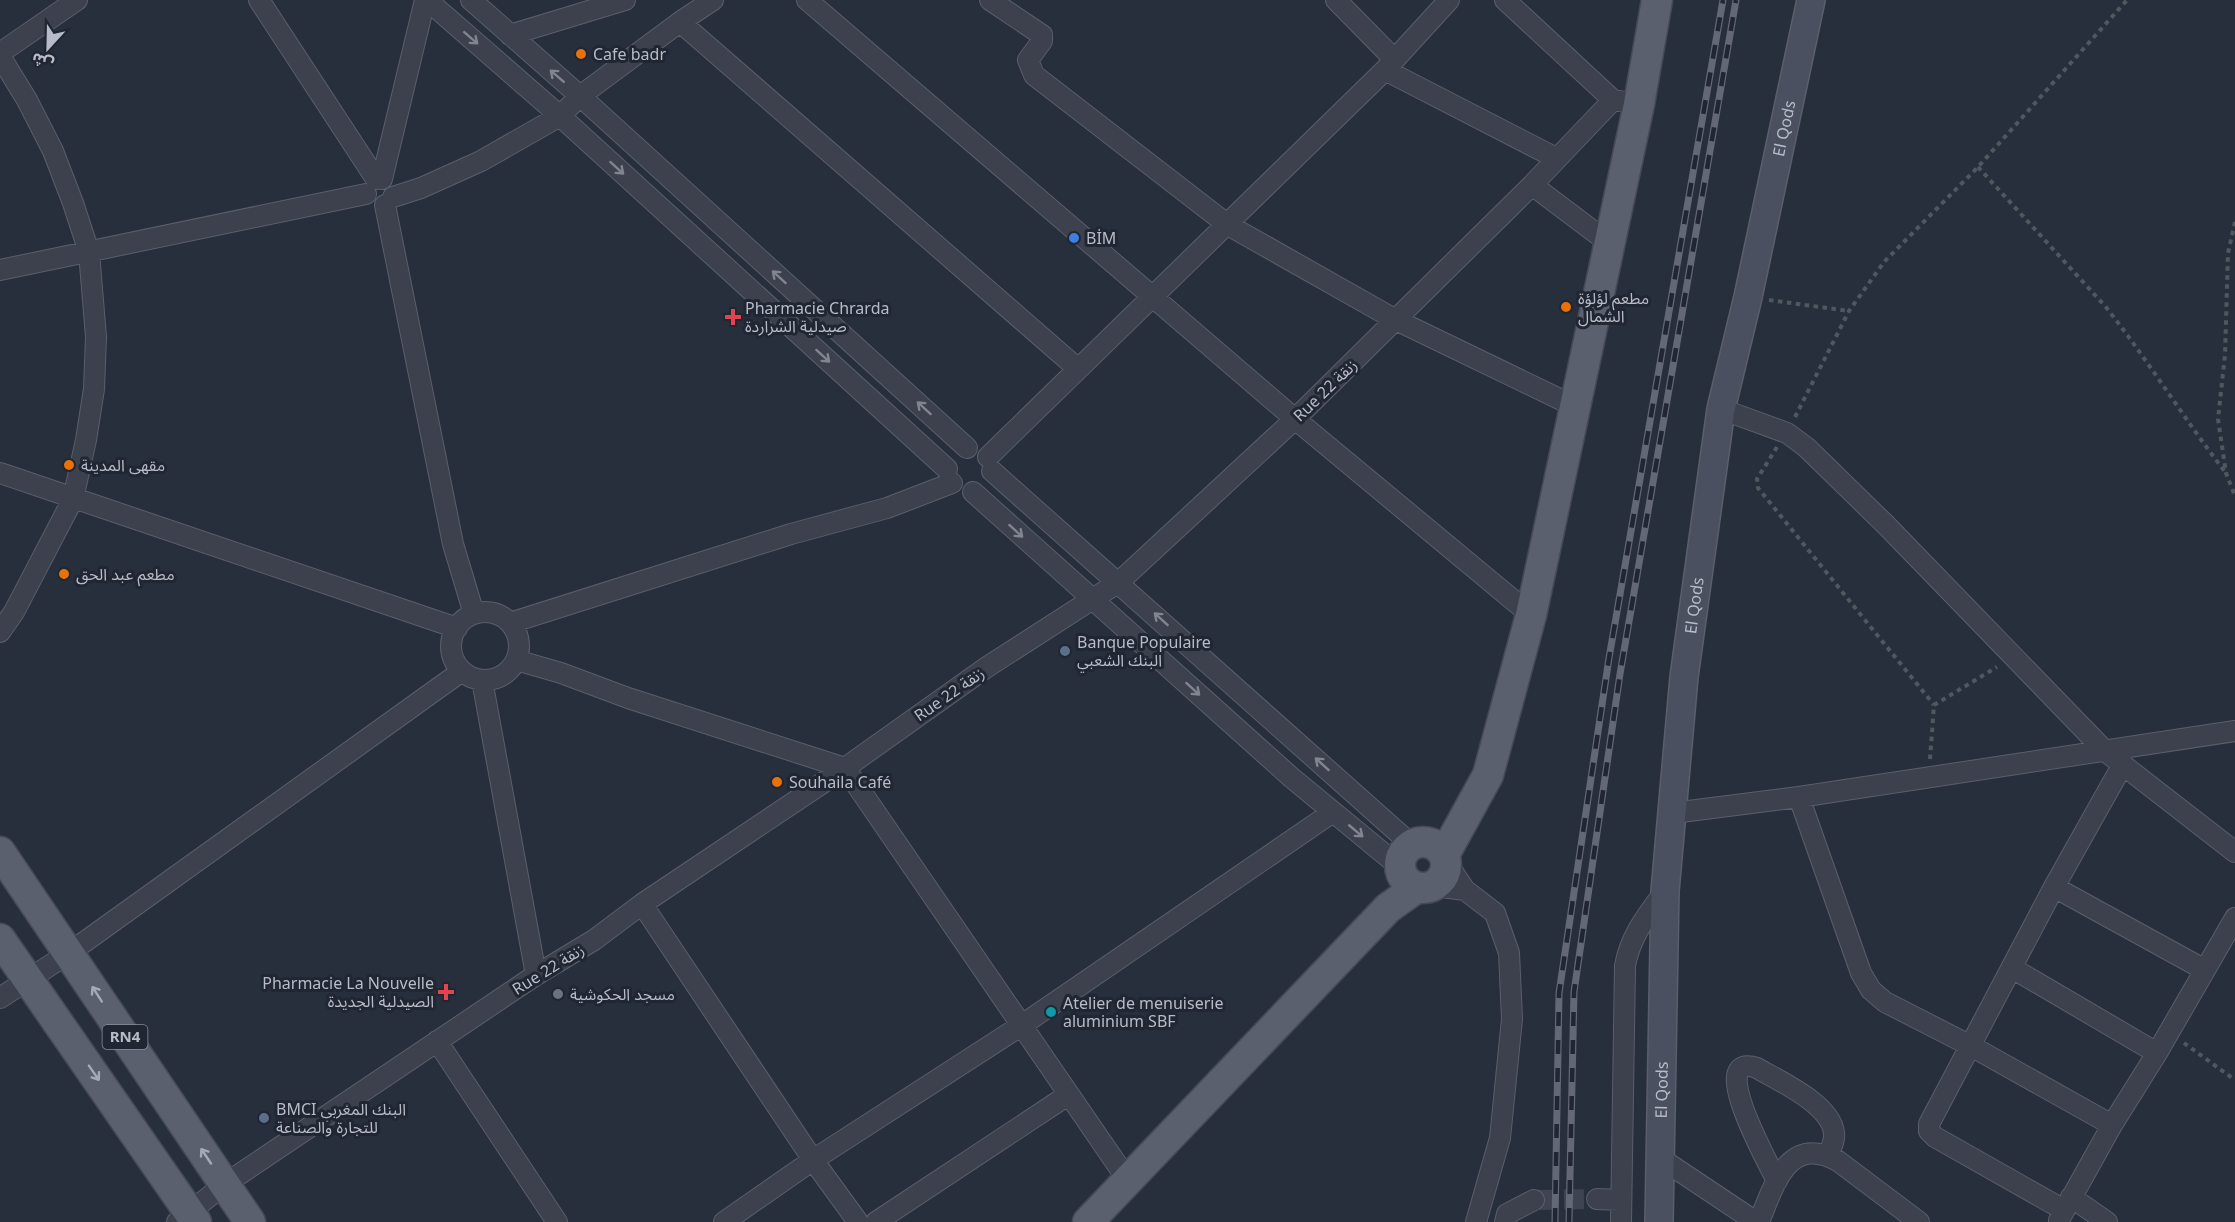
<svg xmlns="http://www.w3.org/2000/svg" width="2235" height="1222" font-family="'Noto Sans','Noto Sans Arabic',sans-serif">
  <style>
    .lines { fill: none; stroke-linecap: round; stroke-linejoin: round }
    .street-tunnel { stroke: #3e4451; stroke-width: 20; stroke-dasharray: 20 10; stroke-linecap: butt }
    .street-casing { stroke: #5a5f6b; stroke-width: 22 }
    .secondary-casing { stroke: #5a5f6b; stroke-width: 30 }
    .primary-casing { stroke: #454a56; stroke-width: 33 }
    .path { stroke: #4c5a5f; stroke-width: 4; stroke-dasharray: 4.5 4.5; stroke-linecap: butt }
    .street { stroke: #3c414d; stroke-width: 20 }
    .secondary { stroke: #4a505f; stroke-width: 27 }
    .primary { stroke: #5a606d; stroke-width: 30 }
    .rail-casing { stroke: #626876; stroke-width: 7 }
    .rail { stroke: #202632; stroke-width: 4.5; stroke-dasharray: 14; stroke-linecap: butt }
    .oneway { stroke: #808591 }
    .oneway2 { stroke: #a5aab6 }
    .food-dot { fill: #e8710a; stroke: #202632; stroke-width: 2 }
    .shop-dot { fill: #3f7fe0; stroke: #202632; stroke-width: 2 }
    .health-dot { fill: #e0444e; stroke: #202632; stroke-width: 2 }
    .service-dot { fill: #5c6f8a; stroke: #202632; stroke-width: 2 }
    .worship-dot { fill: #6b7280; stroke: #202632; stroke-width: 2 }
    .culture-dot { fill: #0f9aa8; stroke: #202632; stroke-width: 2 }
    .labels { text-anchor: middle; stroke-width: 6; stroke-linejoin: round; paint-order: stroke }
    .shield { fill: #202632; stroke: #8a8f9b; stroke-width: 1.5 }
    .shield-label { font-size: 15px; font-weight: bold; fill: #b8bcc8 }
    .poi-label { font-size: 16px; fill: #b8bcc8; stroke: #202632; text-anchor: start }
    .street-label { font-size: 16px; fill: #b8bcc8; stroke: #202632 }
  </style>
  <rect width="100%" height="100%" fill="#282f3c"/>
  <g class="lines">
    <path class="street-tunnel" d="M1534 1200 1597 1199"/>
    <defs>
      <path id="street" d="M259 0 376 179
        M427 0 560 116 947 469
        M471 0 580 96 967 448
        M807 0 1295 419 1531 615
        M990 0 1042 35V41L1028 60 1034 75 1228 225 1396 320 1574 406
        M1336 0 1394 59
        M1505 0 1613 100 1639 104
        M680 22 1077 368
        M510 35 625 0
        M0 53 77 0
        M0 56 27 100 53 151 73 203 89 252 96 337 94 389 86 440 73 499 14 612 0 632
        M1385 70 1556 158
        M382 179 425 0
        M1532 185 1613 100
        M393 197 421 188 481 161 560 116 580 96 680 22 713 0
        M385 205 453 544 474 614
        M0 270 366 194
        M1721 409 1787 433 1806 447 1886 525 2105 751 2235 852
        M988 457 1385 70 1449 0
        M992 471 1412 845
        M0 473 457 628
        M973 492 1292 778 1400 867
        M451 646a34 34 0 1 1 68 0a34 34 0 1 1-68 0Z
        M510 623 791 534 887 508 952 483
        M516 660 561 673 628 698 845 768 1127 1179
        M482 680 536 975
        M1799 797 1861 973 1871 990 1885 1002 1971 1046 2112 1125
        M1673 813 1799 797 2235 731
        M1434 886 1465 890 1447 863
        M2054 887 2205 970
        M1465 890 1495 913 1509 953 1512 1019 1500 1138 1476 1222
        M642 904 813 1160 858 1222
        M2012 968 2157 1053
        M0 998 69 953 462 671
        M437 1041 557 1222
        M1660 1158 1756 1222
        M1777 1181C1771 1168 1704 1050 1757 1068 1779 1081 1831 1104 1834 1133 1835 1141 1831 1148 1828 1155
        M2071 1197 2107 1222
        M1597 1199 1621 1200
        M2064 1210 1935 1137 1929 1131V1124L2054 887 2123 764
        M2059 1220 2112 1125 2157 1053 2235 918
        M177 1222 225 1184 536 975 594 940 642 904 845 768 987 667 1119 582 1295 419 1532 185 1609 243
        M724 1222 813 1160 1022 1025 1333 812
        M876 1222 1068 1095
        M1505 1222 1507 1214 1534 1200
        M1621 1222 1625 966C1630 936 1648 914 1665 891
        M1759 1222C1774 1185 1788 1134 1838 1161L1919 1222"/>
      <g id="secondary">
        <path id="s1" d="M1659 1222 1665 891 1684 677 1721 409 1748 297 1811 0"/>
      </g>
      <path id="primary" d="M1400 865a23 23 0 1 1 46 0a23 23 0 1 1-46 0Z
        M0 852 250 1222
        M1444 855 1488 775 1531 615 1639 104 1657 0
        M0 939 196 1222
        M1088 1222 1388 908 1416 888"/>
    </defs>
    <use href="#street" class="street-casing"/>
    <use href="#secondary" class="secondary-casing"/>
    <use href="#primary" class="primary-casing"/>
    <path class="path" d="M1978 167 2105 306C2148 360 2184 419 2226 473
      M2235 222 2228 253 2225 355 2218 419 2226 473 2235 496
      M1769 300 1849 311
      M1795 417 1849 311 1884 262 1978 167 2127 0
      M1777 447 1757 479 1758 488 1934 705
      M1930 759 1934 705 1997 667
      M2184 1043 2235 1080"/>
    <use href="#street" class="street"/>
    <use href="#secondary" class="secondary"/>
    <use href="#primary" class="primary"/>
    <defs>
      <path id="rail" d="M1555 1222 1559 993 1609 658 1723 0
        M1569 1222 1574 992 1620 674 1736 0"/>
    </defs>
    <use href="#rail" class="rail-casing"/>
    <use href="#rail" class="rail"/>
  </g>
  <defs><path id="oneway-shaft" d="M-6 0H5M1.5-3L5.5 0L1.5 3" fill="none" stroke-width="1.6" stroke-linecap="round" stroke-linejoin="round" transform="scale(1.5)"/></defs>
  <g class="oneway">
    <use href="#oneway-shaft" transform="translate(471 38) rotate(41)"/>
    <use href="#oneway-shaft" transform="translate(557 76) rotate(-139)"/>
    <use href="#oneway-shaft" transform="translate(617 168) rotate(42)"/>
    <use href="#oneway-shaft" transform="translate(779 277) rotate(-138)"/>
    <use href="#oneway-shaft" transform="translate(823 356) rotate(42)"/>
    <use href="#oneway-shaft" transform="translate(924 408) rotate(-138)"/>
    <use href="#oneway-shaft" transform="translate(1016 531) rotate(42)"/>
    <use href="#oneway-shaft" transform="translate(1161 619) rotate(-138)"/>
    <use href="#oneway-shaft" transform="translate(1193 689) rotate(42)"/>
    <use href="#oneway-shaft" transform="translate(1322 764) rotate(-138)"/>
    <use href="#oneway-shaft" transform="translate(1356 831) rotate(40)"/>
  </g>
  <g class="oneway2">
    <use href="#oneway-shaft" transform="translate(97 994) rotate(-123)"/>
    <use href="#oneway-shaft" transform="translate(94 1073) rotate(55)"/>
    <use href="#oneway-shaft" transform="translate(206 1156) rotate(-124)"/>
  </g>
  <g class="food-dot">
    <circle cx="581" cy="54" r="6"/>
    <circle cx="1566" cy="307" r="6"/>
    <circle cx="69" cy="465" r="6"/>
    <circle cx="64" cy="574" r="6"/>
    <circle cx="777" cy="782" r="6"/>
  </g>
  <circle class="shop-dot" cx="1074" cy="238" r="6"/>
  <g class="health-dot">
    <path d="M730 308h6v6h6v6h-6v6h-6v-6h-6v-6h6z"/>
    <path d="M443 983h6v6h6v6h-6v6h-6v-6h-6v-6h6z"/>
  </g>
  <g class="service-dot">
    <circle cx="1065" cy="651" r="6"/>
    <circle cx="264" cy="1118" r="6"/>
  </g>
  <circle class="worship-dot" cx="558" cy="994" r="6"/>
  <circle class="culture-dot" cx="1051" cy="1012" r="6"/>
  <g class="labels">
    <rect class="shield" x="102.5" y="1025" width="45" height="24" rx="4.5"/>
    <g class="shield-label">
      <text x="125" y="1042">RN4</text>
    </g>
    <g class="poi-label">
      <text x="593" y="60">Cafe badr</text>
      <text x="1086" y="244">BİM</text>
      <text x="1578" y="304">مطعم لؤلؤة<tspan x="1578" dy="18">الشمال</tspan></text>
      <text x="745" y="314">Pharmacie Chrarda<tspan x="745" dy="18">صيدلية الشراردة</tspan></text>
      <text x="81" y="471">مقهى المدينة</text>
      <text x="76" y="580">مطعم عبد الحق</text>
      <text x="1077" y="648">Banque Populaire<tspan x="1077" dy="18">البنك الشعبي</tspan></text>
      <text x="789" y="788">Souhaila Café</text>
      <text x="434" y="989" text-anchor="end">Pharmacie La Nouvelle<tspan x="434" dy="18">الصيدلية الجديدة</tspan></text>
      <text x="570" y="1000">مسجد الحكوشية</text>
      <text x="1063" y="1009">Atelier de menuiserie<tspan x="1063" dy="18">aluminium SBF</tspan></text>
      <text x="276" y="1115">BMCI البنك المغربي<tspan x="276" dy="18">للتجارة والصناعة</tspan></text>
    </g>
    <g class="street-label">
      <text dy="6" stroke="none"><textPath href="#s1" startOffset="1104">El Qods</textPath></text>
      <text transform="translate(1325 390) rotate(-44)" y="6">Rue 22 زنقة</text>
      <text dy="6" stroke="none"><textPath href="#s1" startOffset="618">El Qods</textPath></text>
      <text transform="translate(949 694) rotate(-35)" y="6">Rue 22 زنقة</text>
      <text transform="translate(548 969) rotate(-32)" y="6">Rue 22 زنقة</text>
      <text dy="6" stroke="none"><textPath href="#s1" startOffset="132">El Qods</textPath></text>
    </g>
  </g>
  <g transform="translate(48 48) rotate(202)" stroke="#202632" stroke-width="4.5" paint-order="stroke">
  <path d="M0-4.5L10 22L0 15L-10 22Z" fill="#b8bcc8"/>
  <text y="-9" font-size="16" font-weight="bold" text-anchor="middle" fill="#b8bcc8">ش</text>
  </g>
</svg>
